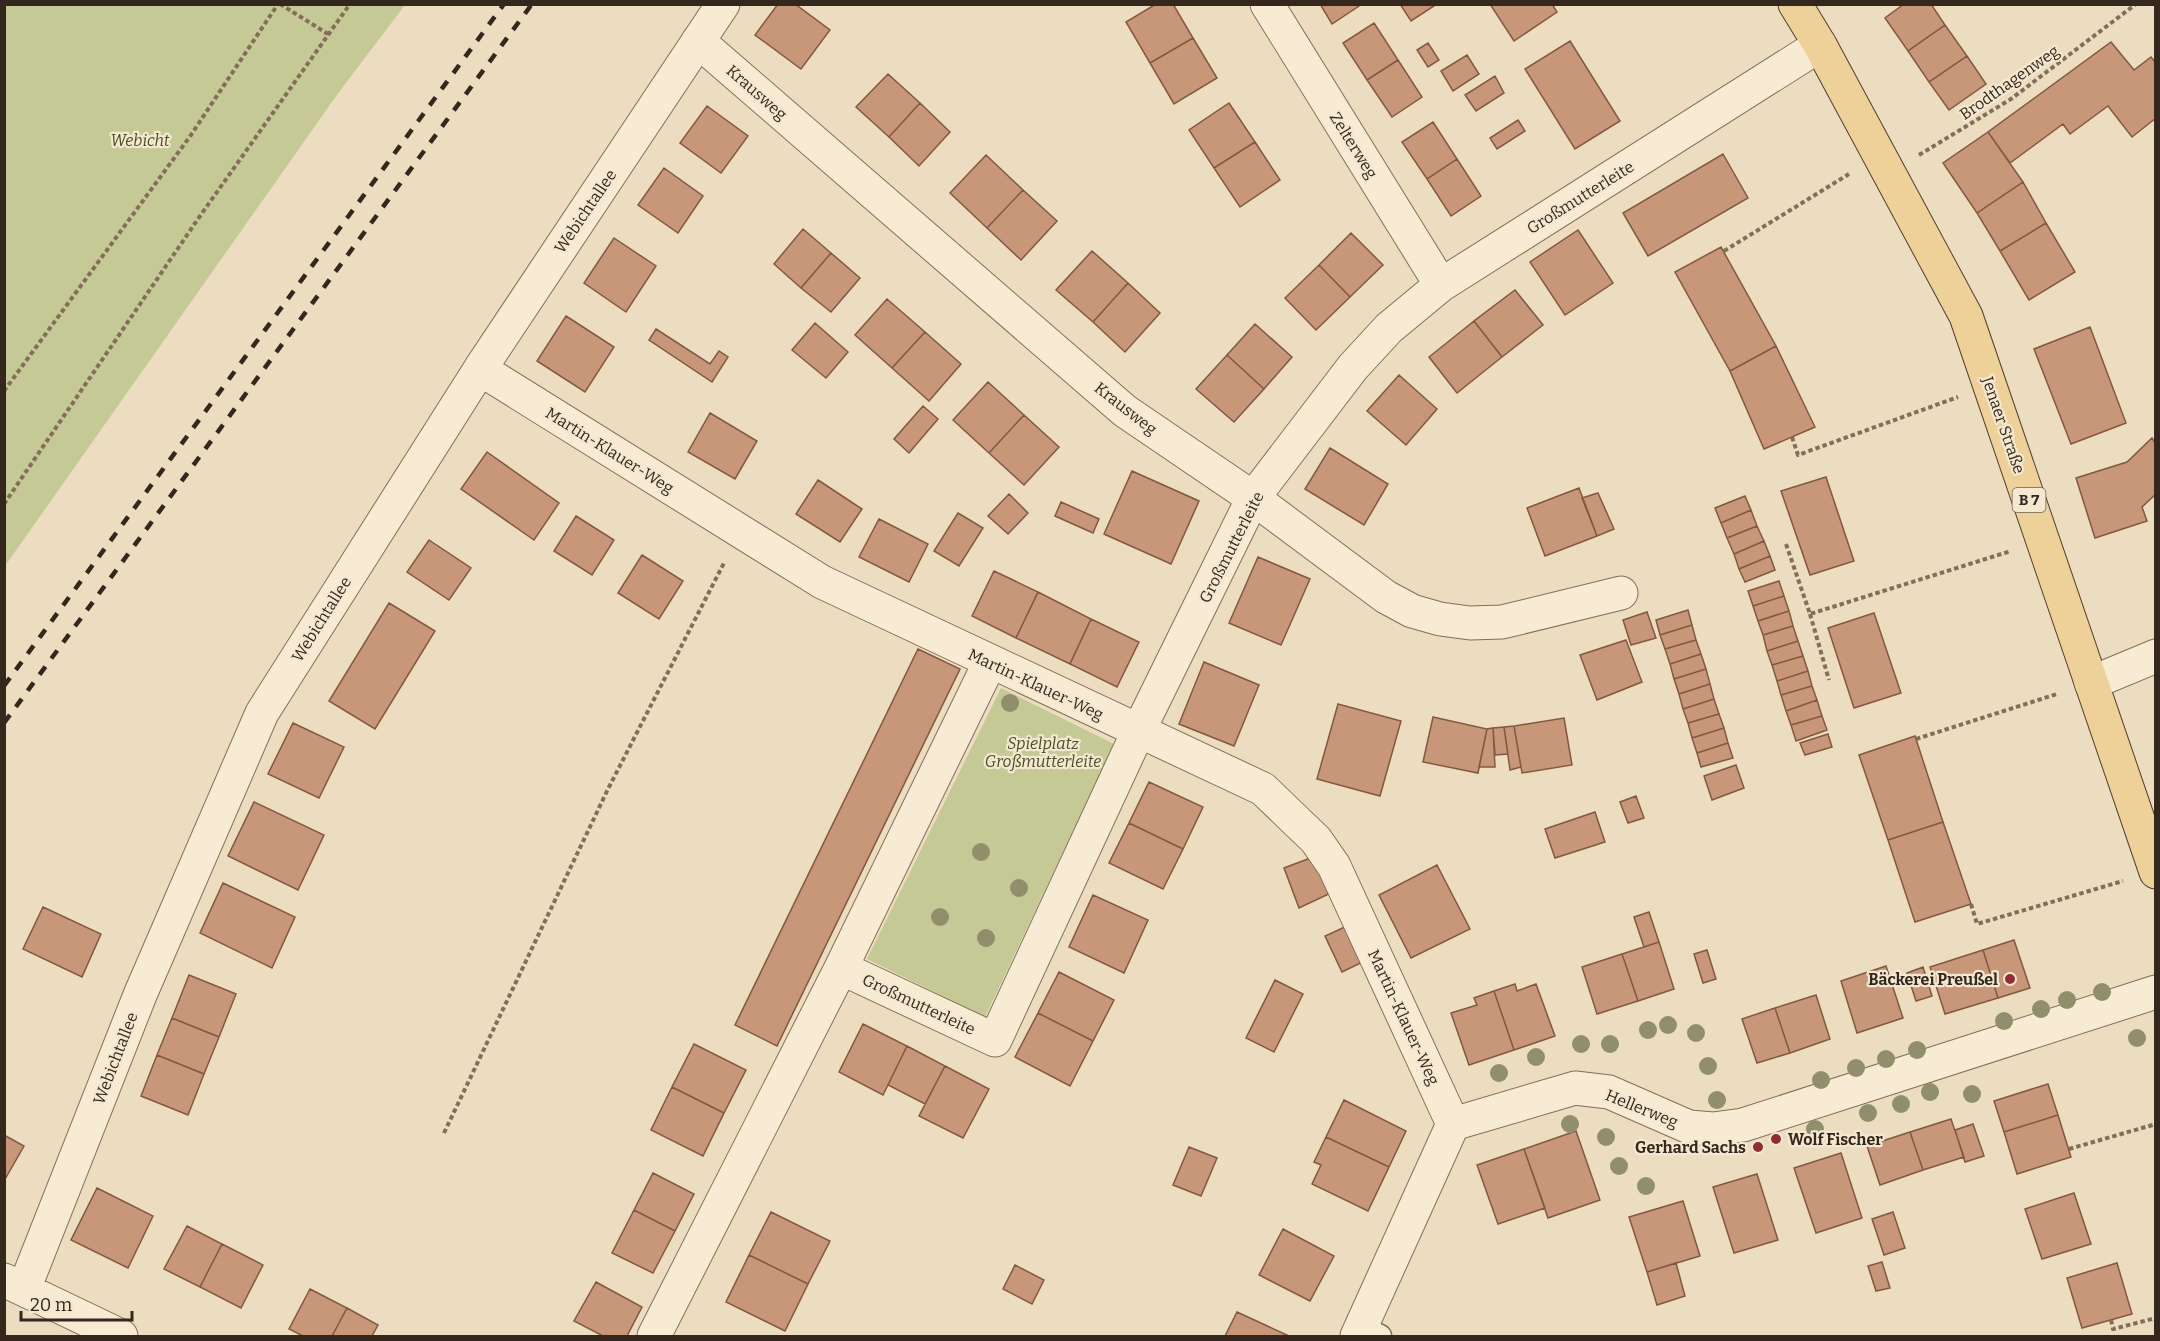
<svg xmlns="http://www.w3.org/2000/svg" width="2160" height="1341" font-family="Bitter,serif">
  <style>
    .green { fill: #c5c995 }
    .building { fill: #c89678; stroke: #825840; stroke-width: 1.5 }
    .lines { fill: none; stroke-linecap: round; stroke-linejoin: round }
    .service-casing { stroke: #846e59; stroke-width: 25 }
    .minor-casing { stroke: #846e59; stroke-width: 35 }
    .primary-casing { stroke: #523d2e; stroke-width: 35 }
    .path { stroke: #846e59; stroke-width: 4; stroke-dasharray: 4.5 3; stroke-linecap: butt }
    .service { stroke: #f7ebd3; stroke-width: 22 }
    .minor { stroke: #f7ebd3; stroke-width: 33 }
    .primary { stroke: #eed099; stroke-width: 33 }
    .rail { stroke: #34271d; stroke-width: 4.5; stroke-dasharray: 10 10; stroke-linecap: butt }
    .tree { fill: #918f6b }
    .poi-dot { fill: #912c31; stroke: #f4e8d0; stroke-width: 2 }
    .labels { text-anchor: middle; stroke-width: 4.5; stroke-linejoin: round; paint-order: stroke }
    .shield { fill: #f4e8d0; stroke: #6e6153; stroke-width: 1.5 }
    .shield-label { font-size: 15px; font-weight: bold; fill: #34271d }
    .street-label { font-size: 16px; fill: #34271d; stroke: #f4e8d0 }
    .park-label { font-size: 16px; font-style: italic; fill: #475024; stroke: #f4e8d0 }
    .poi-label { font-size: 16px; font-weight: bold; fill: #34271d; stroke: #f4e8d0; text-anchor: end }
  </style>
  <rect width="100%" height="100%" fill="#ecddc1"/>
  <path class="green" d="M5 4 405 5 339 92 5 566Z
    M1001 688 1114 744 985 1017 867 959Z"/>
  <path class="building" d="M778 4H795L830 30 801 69 755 35Z
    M1156 4H1173L1193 38 1150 63 1126 22Z
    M1320 4H1362L1332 24Z
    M1400 4H1437L1411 21Z
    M1490 4H1552L1557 12 1514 41Z
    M1904 4H1931L1945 25 1908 51 1885 18Z
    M1374 23 1398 60 1367 80 1343 43Z
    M1945 25 1967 56 1929 82 1908 51Z
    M1193 38 1217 78 1174 104 1150 63Z
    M1570 41 1620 121 1575 149 1525 69Z
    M2111 42 2134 70 2151 57 2156 63V118L2132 137 2108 106 2070 134 2063 124 2010 163 1988 132Z
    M1428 43 1439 60 1428 67 1417 50Z
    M1467 55 1479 74 1453 91 1441 71Z
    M1967 56 1986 84 1949 110 1929 82Z
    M1398 60 1422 97 1392 117 1367 80Z
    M888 74 920 103 889 137 856 107Z
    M1495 76 1504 93 1476 111 1465 95Z
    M920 103 950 132 919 166 889 137Z
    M1229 103 1255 142 1214 168 1189 130Z
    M707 106 748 136 721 173 680 143Z
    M1518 120 1525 131 1497 149 1490 138Z
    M1433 122 1457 159 1427 179 1402 142Z
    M1988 132 2023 182 1977 213 1943 163Z
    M1255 142 1280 180 1240 207 1214 168Z
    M1723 154 1748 198 1648 256 1623 213Z
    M986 155 1023 190 987 228 950 193Z
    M1457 159 1481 196 1451 216 1427 179Z
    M664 168 703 196 678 233 638 205Z
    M2023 182 2046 223 2000 251 1977 213Z
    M1023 190 1057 221 1021 260 987 228Z
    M2046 223 2075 272 2029 300 2000 251Z
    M803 229 831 253 801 288 774 264Z
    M1578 230 1613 283 1565 315 1530 262Z
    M1351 233 1383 265 1350 297 1319 265Z
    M614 238 656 266 626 312 584 283Z
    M1721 247 1776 346 1730 371 1675 272Z
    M1092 251 1128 283 1093 322 1056 290Z
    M831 253 860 278 831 312 801 288Z
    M1319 265 1350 297 1316 330 1285 298Z
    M1128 283 1160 313 1125 352 1093 322Z
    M1515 290 1543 325 1502 357 1474 321Z
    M887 299 925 332 892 368 855 335Z
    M566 316 614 347 585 392 537 361Z
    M1474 321 1502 357 1457 393 1429 357Z
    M815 323 848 352 826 378 792 350Z
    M1255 324 1292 357 1264 389 1227 355Z
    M2090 327 2126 423 2071 444 2034 349Z
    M656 329 710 364 719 351 728 357 712 382 649 340Z
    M925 332 961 364 929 401 892 368Z
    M1776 346 1815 427 1764 449 1730 371Z
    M1227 355 1264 389 1234 422 1196 389Z
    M1399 375 1437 409 1406 445 1367 411Z
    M988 382 1024 415 989 453 953 420Z
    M923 406 938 419 909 453 894 439Z
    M710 413 757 441 735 479 688 452Z
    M1024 415 1059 447 1024 485 989 453Z
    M2152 438 2156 444V494L2142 507 2147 521 2095 538 2076 478 2127 462Z
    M1330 448 1388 484 1364 525 1305 489Z
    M487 452 559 503 534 540 461 489Z
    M1132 471 1199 501 1171 564 1104 534Z
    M1826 477 1854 561 1810 575 1781 491Z
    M818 480 862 509 840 542 796 514Z
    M1579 488 1597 536 1545 556 1527 508Z
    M1598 493 1614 529 1597 536 1582 498Z
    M1009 494 1028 513 1008 534 988 516Z
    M1745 496 1751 510 1721 523 1715 508Z
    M1061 502 1099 519 1093 533 1055 516Z
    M1751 510 1757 526 1727 538 1721 523Z
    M958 513 983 528 959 566 934 551Z
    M576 516 614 540 592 575 554 551Z
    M879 519 928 544 909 582 859 557Z
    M1757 526 1764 541 1734 554 1727 538Z
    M429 540 471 568 449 600 407 572Z
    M1764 541 1770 556 1739 569 1734 554Z
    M642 555 683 581 659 619 618 593Z
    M1770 556 1775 570 1745 582 1739 569Z
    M1258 557 1310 579 1281 645 1229 623Z
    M994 571 1038 592 1016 638 972 616Z
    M1779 581 1784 596 1753 606 1748 591Z
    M1038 592 1091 619 1070 664 1016 638Z
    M1784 596 1789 611 1758 621 1753 606Z
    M389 603 435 631 375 729 329 701Z
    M1688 610 1692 625 1660 635 1656 620Z
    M1789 611 1793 626 1763 635 1758 621Z
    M1647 612 1656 638 1631 645 1623 620Z
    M1874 613 1901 693 1854 708 1828 628Z
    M1091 619 1139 642 1117 687 1070 664Z
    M1692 625 1696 640 1665 649 1660 635Z
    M1793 626 1798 641 1767 651 1763 635Z
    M1626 640 1642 682 1597 700 1580 655Z
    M1696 640 1701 654 1670 664 1665 649Z
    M1798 641 1803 656 1772 665 1767 651Z
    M918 649 960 669 777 1046 735 1025Z
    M1701 654 1706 669 1674 679 1670 664Z
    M1803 656 1808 671 1777 681 1772 665Z
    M1204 662 1259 685 1234 746 1179 724Z
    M1706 669 1710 684 1679 694 1674 679Z
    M1808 671 1812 686 1781 695 1777 681Z
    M1710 684 1714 699 1683 709 1679 694Z
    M1812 686 1817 700 1786 711 1781 695Z
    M1714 699 1719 714 1688 723 1683 709Z
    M1817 700 1822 716 1791 725 1786 711Z
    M1338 704 1401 721 1380 796 1317 779Z
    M1719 714 1724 728 1692 738 1688 723Z
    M1822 716 1827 730 1796 741 1791 725Z
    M1433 717 1487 729 1478 773 1423 762Z
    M1564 718 1572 765 1522 773 1514 726Z
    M293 723 344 747 319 798 268 774Z
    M1514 726 1521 767 1510 770 1504 727Z
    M1504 727 1508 754 1495 755 1493 728Z
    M1493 728 1495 767H1479L1487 729Z
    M1724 728 1728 743 1697 753 1692 738Z
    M1828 734 1832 747 1805 755 1800 743Z
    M1915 736 1943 822 1888 840 1859 755Z
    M1728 743 1733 758 1701 767 1697 753Z
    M1736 765 1744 788 1712 800 1704 776Z
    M1149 782 1203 807 1183 849 1129 823Z
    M1636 796 1644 818 1628 823 1620 802Z
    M254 802 324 835 298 890 228 856Z
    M1595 812 1605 842 1555 858 1545 829Z
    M1943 822 1971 904 1915 922 1888 840Z
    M1129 823 1183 849 1163 889 1109 863Z
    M1313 857 1331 893 1299 908 1284 868Z
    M1437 865 1470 929 1411 958 1379 895Z
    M223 883 295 917 272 968 200 933Z
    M1093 895 1148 920 1124 973 1069 947Z
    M43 907 101 934 82 977 23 949Z
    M1649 912 1659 942 1644 947 1634 917Z
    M1349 925 1367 960 1342 972 1325 936Z
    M2014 940 2030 988 1998 998 1983 950Z
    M1659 942 1674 989 1638 1001 1622 954Z
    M1707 950 1716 979 1703 983 1694 954Z
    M1983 950 1998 998 1945 1014 1930 967Z
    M1622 954 1638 1001 1597 1014 1582 967Z
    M1886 966 1903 1018 1857 1033 1841 981Z
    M1923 967 1932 996 1916 1001 1907 973Z
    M1059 972 1114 1000 1093 1041 1038 1013Z
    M189 975 236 994 219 1037 172 1018Z
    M1275 980 1303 994 1274 1052 1246 1038Z
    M1515 984 1517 991 1536 984 1555 1036 1514 1050 1494 991Z
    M1494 991 1514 1050 1469 1065 1451 1013 1477 1005 1474 998Z
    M1816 995 1830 1039 1790 1053 1775 1008Z
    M1775 1008 1790 1053 1757 1063 1742 1019Z
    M1038 1013 1093 1041 1070 1086 1015 1057Z
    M172 1018 219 1037 204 1074 157 1055Z
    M863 1024 907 1046 883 1095 839 1072Z
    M694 1044 746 1070 724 1113 672 1087Z
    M907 1046 945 1066 925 1104 888 1085Z
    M157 1055 204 1074 188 1115 141 1096Z
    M945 1066 989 1089 963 1138 919 1116Z
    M2048 1084 2058 1115 2004 1132 1994 1101Z
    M672 1087 724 1113 703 1156 651 1130Z
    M1344 1100 1406 1131 1389 1167 1326 1137Z
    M2058 1115 2071 1157 2017 1174 2004 1132Z
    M1951 1119 1964 1157 1923 1170 1910 1132Z
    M1973 1124 1984 1156 1965 1162 1955 1130Z
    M1576 1131 1600 1200 1548 1218 1524 1149Z
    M1910 1132 1923 1170 1880 1185 1867 1146Z
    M4 1135 24 1146 4 1181Z
    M1326 1137 1389 1167 1368 1211 1312 1184 1321 1165 1314 1162Z
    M1189 1147 1217 1158 1201 1196 1173 1185Z
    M1524 1149 1545 1208 1498 1224 1477 1165Z
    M1841 1153 1862 1218 1816 1233 1794 1168Z
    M653 1173 694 1194 675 1231 634 1210Z
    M1757 1174 1778 1240 1734 1253 1713 1187Z
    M97 1188 153 1216 128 1268 71 1240Z
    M2074 1193 2091 1244 2042 1259 2025 1209Z
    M1683 1201 1700 1256 1647 1272 1629 1217Z
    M634 1210 675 1231 653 1273 612 1253Z
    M771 1212 830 1241 808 1284 749 1255Z
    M1893 1212 1905 1248 1884 1255 1872 1219Z
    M187 1226 222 1244 200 1287 164 1269Z
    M1283 1229 1334 1256 1310 1301 1259 1275Z
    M222 1244 263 1265 241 1308 200 1287Z
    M749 1255 808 1284 785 1331 726 1302Z
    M1882 1262 1890 1288 1876 1291 1868 1266Z
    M1676 1263 1685 1296 1657 1305 1647 1272Z
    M2117 1263 2132 1314 2082 1328 2067 1278Z
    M1015 1265 1044 1280 1032 1304 1003 1289Z
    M596 1282 642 1307 627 1336H603L574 1321Z
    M310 1289 347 1308 332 1336H303L289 1329Z
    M347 1308 378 1325 372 1336H332Z
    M1237 1312 1289 1336H1225Z"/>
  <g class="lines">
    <defs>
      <path id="service" d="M1362 1327 1380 1336"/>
      <path id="minor" d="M1267 4 1441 285
        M698 41 1125 411 1253 498 1386 597 1412 611 1440 619 1470 623 1502 622 1621 593
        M480 369 822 582 1263 789 1316 840 1334 866 1453 1124
        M2091 683 2156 656
        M841 968 995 1040 1138 732 1253 498 1353 367 1389 328 1441 285 1820 45
        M4 1280 121 1336
        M24 1289 140 995 262 713 480 369 723 4
        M654 1336 841 968 990 662
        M1357 1336 1453 1124 1575 1088 1609 1092 1689 1127 1713 1129 1743 1125 2156 992"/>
      <path id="primary" d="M1795 4 1820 45 1966 316 2156 872"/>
    </defs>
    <use href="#service" class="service-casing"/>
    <use href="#minor" class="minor-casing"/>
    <use href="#primary" class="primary-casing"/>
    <path class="path" d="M280 4 328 34
      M1919 155 2011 99 2136 4
      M1724 251 1849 174
      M4 391 191 135 278 4
      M1792 437 1798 455 1958 397
      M4 504 200 216 350 4
      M1786 544 1810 614 2011 551
      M1810 614 1829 680
      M1916 739 2057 694
      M1971 904 1977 924 2123 881
      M444 1133 608 789 725 561
      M2069 1149 2156 1124
      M2111 1320 2113 1329 2156 1318"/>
    <use href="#service" class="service"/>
    <use href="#minor" class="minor"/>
    <use href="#primary" class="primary"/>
    <path class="rail" d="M4 686 504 4
      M4 723 532 4"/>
  </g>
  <g class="tree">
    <circle cx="1010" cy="703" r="9"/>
    <circle cx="981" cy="852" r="9"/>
    <circle cx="1019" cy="888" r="9"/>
    <circle cx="940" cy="917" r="9"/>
    <circle cx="986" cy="938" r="9"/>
    <circle cx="2102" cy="992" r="9"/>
    <circle cx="2067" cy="1000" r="9"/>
    <circle cx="2041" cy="1009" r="9"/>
    <circle cx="2004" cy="1021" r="9"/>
    <circle cx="1668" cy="1025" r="9"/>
    <circle cx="1648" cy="1030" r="9"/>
    <circle cx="1696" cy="1033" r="9"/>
    <circle cx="2137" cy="1038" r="9"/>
    <circle cx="1581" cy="1044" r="9"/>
    <circle cx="1610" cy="1044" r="9"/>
    <circle cx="1917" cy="1050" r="9"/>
    <circle cx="1536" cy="1057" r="9"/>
    <circle cx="1886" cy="1059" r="9"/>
    <circle cx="1708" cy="1066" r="9"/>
    <circle cx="1856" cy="1068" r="9"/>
    <circle cx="1499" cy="1073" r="9"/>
    <circle cx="1821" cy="1080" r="9"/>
    <circle cx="1930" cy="1092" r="9"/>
    <circle cx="1972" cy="1094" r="9"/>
    <circle cx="1717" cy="1100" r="9"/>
    <circle cx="1901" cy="1104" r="9"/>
    <circle cx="1868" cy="1113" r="9"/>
    <circle cx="1570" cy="1124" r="9"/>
    <circle cx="1815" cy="1129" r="9"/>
    <circle cx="1606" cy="1137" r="9"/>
    <circle cx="1619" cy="1166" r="9"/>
    <circle cx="1646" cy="1186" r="9"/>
  </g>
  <g class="poi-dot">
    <circle cx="2010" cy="979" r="6"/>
    <circle cx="1776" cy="1139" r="6"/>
    <circle cx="1758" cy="1147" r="6"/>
  </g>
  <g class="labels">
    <rect class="shield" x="2012.5" y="488" width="33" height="24" rx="4.5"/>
    <g class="shield-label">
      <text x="2029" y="505">B 7</text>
    </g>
    <g class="street-label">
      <text transform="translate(2009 82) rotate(-35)" y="6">Brodthagenweg</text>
      <text transform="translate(757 92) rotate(41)" y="6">Krausweg</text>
      <text transform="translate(1354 145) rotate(58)" y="6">Zelterweg</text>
      <text transform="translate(1580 197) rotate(-32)" y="6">Großmutterleite</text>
      <text transform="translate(585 211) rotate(-56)" y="6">Webichtallee</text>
      <text transform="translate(1126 408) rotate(38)" y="6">Krausweg</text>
      <text transform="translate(2004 425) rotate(71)" y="6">Jenaer Straße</text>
      <text transform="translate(610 450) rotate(32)" y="6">Martin-Klauer-Weg</text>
      <text transform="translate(1231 547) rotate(-63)" y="6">Großmutterleite</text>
      <text transform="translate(321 619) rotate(-58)" y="6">Webichtallee</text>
      <text transform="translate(1036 684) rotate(25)" y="6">Martin-Klauer-Weg</text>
      <text transform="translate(919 1004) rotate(25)" y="6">Großmutterleite</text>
      <text transform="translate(1404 1017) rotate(65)" y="6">Martin-Klauer-Weg</text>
      <text transform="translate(115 1058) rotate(-69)" y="6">Webichtallee</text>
      <text transform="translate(1642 1108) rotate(22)" y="6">Hellerweg</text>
    </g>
    <g class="park-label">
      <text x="140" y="146">Webicht</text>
      <text x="1043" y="749">Spielplatz<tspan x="1043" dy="18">Großmutterleite</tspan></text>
    </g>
    <g class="poi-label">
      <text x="1998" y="985">Bäckerei Preußel</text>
      <text x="1788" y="1145" text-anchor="start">Wolf Fischer</text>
      <text x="1746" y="1153">Gerhard Sachs</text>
    </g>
  </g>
  <rect width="2160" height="1341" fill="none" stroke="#34271d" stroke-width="12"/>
  <path d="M21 1311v9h111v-9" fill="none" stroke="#34271d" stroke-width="3"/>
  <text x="30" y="1311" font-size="18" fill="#34271d" stroke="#f4e8d0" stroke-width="4.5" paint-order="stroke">20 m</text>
</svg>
